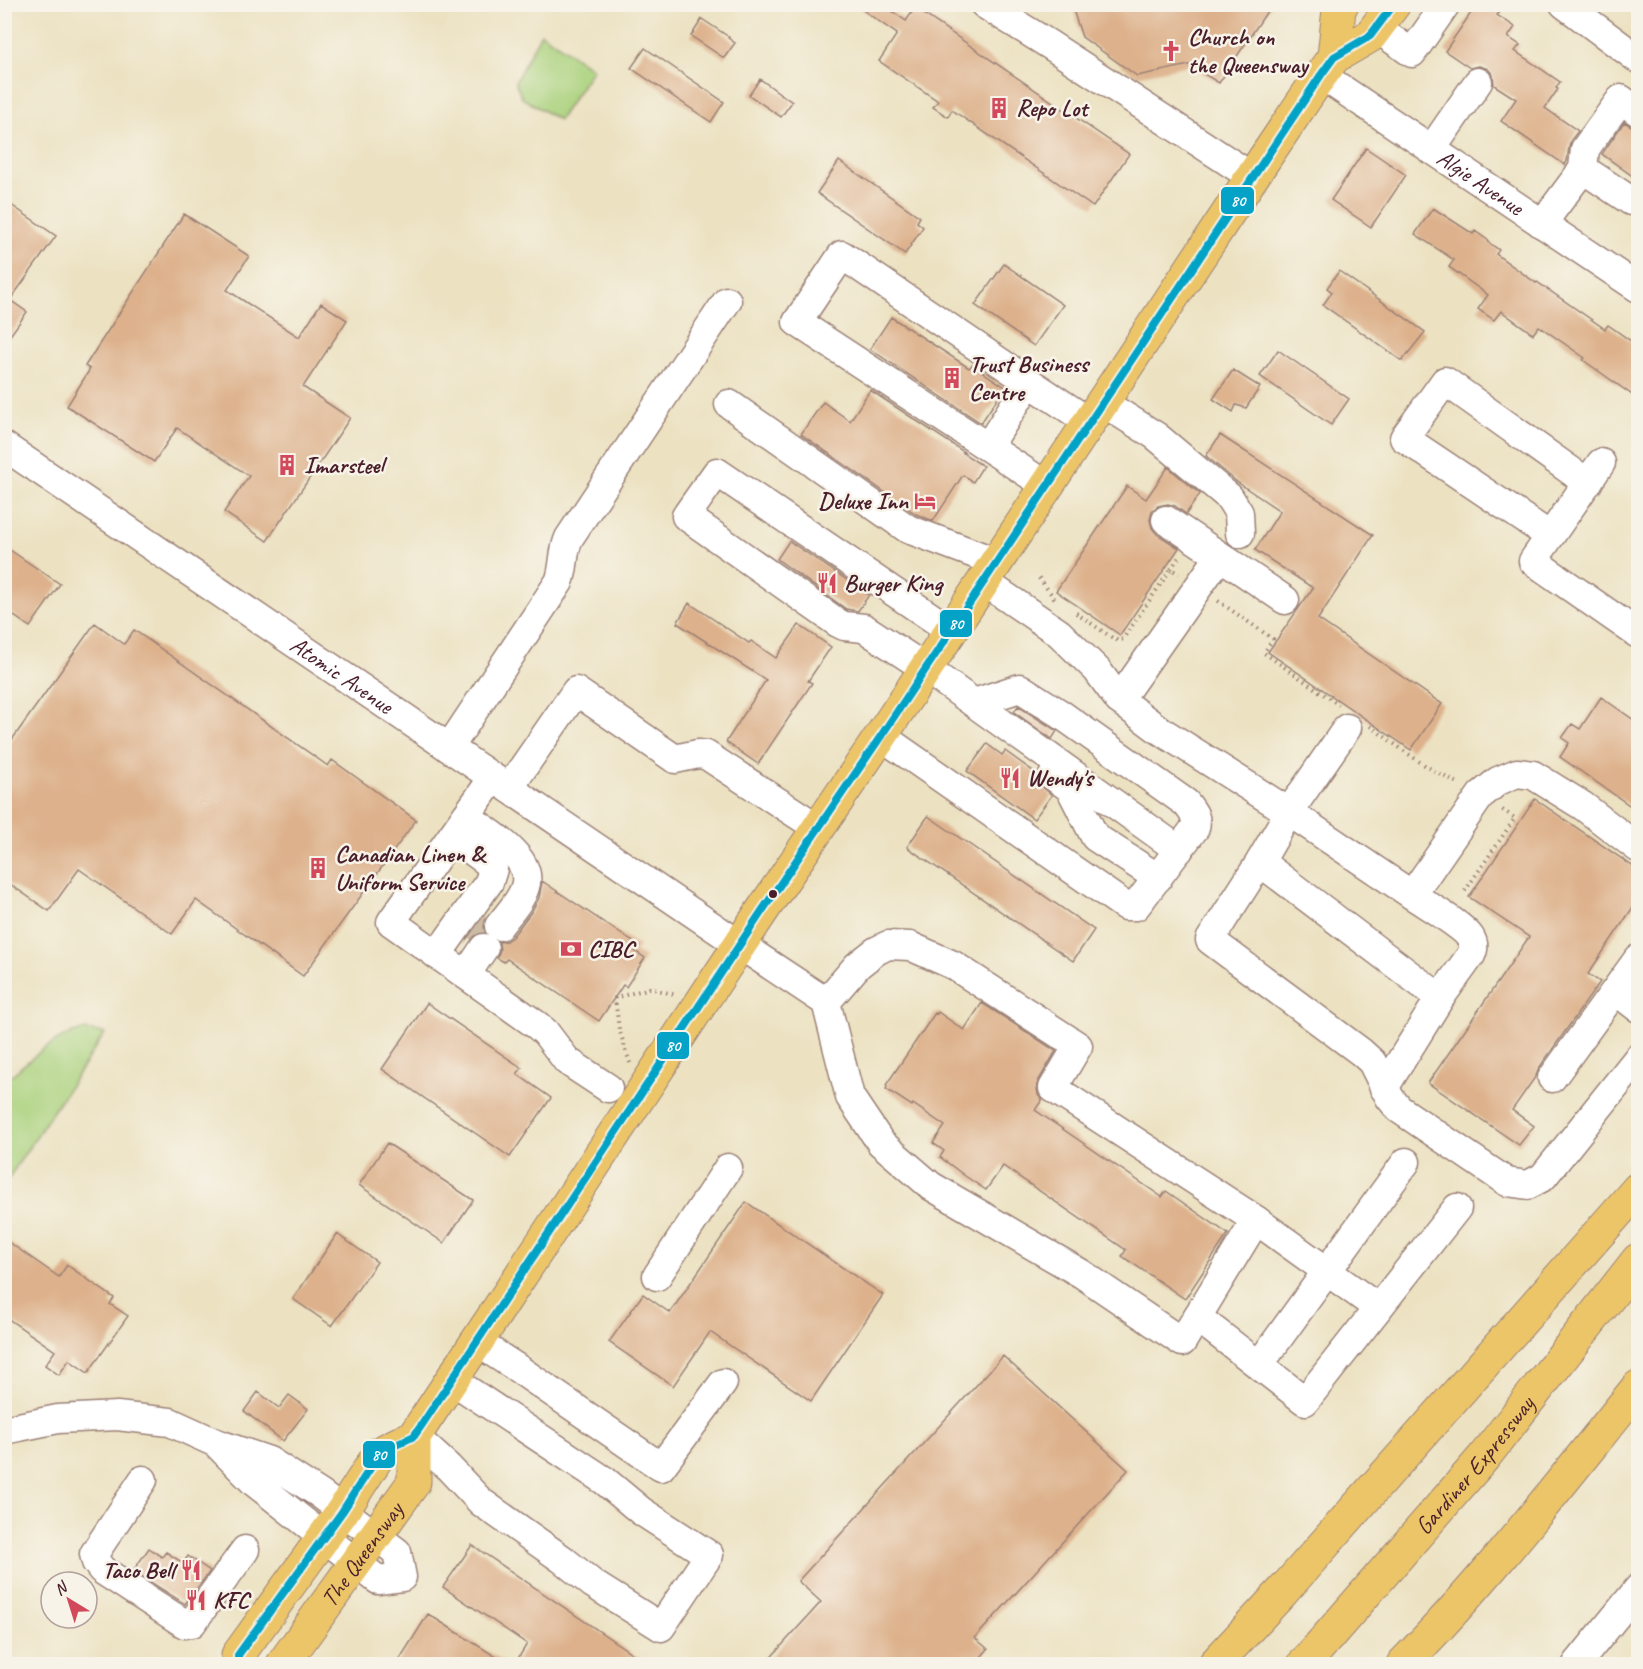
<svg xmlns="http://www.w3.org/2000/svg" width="1643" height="1669" font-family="Caveat,sans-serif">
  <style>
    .green { fill: #a9d17c; stroke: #7a7854; stroke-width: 1.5 }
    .building { fill: #ddb18b }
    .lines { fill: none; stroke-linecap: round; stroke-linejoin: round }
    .minor-tunnel { stroke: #ccbba4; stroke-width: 28; stroke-dasharray: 28 14; stroke-linecap: butt }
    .minor-casing { stroke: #9b8076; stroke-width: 31 }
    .major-casing { stroke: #9b8076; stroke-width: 35 }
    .highway-casing { stroke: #9b8076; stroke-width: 35 }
    .path { stroke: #9b8076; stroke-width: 4; stroke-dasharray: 1.5 4.5; stroke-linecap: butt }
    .minor { stroke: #fff; stroke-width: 28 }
    .major { stroke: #ecc569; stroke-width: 33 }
    .highway { stroke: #ecc569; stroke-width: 33 }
    .bus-1-casing { stroke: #f7f3e8; stroke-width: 12 }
    .bus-1 { stroke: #04a2c6; stroke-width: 8 }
    .bus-dot { fill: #4a1f2b; stroke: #f7f3e8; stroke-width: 2 }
    .labels { text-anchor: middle; stroke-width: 5; stroke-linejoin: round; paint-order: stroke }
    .poi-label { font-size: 24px; font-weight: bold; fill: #4a1f2b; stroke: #f7f3e8; text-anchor: start }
    .street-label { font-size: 24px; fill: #4a1f2b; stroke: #f7f3e8 }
    .line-badge { stroke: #f7f3e8; stroke-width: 2 }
    .badge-label { font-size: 16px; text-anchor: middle; font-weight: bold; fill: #fff }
  </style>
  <rect width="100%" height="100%" fill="#f7f3e8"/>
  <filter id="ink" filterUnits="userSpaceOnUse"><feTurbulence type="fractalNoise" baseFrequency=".0167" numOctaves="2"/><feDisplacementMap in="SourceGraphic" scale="12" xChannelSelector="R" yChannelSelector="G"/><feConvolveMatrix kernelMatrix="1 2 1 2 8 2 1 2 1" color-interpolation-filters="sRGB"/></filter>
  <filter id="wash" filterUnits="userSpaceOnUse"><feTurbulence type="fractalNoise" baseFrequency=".008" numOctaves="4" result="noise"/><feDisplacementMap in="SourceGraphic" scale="24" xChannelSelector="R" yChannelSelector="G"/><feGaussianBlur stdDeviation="1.35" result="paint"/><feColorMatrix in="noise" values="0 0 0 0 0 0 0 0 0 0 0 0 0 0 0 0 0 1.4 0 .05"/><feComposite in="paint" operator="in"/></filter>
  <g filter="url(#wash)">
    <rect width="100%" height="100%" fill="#ece2c2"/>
    <path class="green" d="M541 33 593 69 559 120 522 98 515 82Z
      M84 1030 105 1033 6 1182 4 1181 5 1081C29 1061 52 1037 84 1030Z"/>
    <g id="blocks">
      <path class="building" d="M859 4H882L906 21 915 8 1129 154 1093 207 952 110 948 117 933 107 938 101 879 61 897 34 857 6Z
        M1071 4H1272L1219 83 1189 65 1137 76 1082 37Z
        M1477 4H1491L1500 11 1497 15 1515 27 1508 37 1520 45 1515 51 1560 82 1556 88 1558 89 1545 108 1578 131 1571 140 1569 147 1567 161 1565 165 1501 121 1516 99 1494 85 1493 75 1488 69 1479 66 1470 68 1445 51Z
        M702 19 729 37 728 38 735 43 724 58 691 36Z
        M645 48 724 102 711 122 631 68Z
        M760 79 792 102 781 117 749 95Z
        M1624 122 1635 128H1638V180L1602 154Z
        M1366 148 1406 175 1371 227 1331 200Z
        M839 161 920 217 917 222 923 227 905 254 817 193Z
        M4 200 56 236 10 300 27 312 4 344Z
        M1433 208 1473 234 1475 231 1489 241 1488 242 1499 250 1496 254 1536 283 1537 282 1605 329 1608 325 1638 346V399L1583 360 1585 358 1539 326 1533 334 1501 311 1494 320 1478 309 1488 295 1449 267 1454 260 1415 234Z
        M184 214 249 256 227 290 299 337 321 303 347 320 303 387 350 418 267 541 224 512 249 476 177 428 154 462 67 406 90 369 85 366Z
        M1004 264 1063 305 1034 346 975 305Z
        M1339 271 1425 332 1402 361 1323 305 1332 292 1327 288Z
        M891 317 969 368 972 365 1005 387 981 423 870 349Z
        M1278 350 1349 399 1331 425 1260 376Z
        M1233 370 1260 387 1246 408 1236 405 1233 412 1213 399Z
        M870 390 964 452 963 453 983 466 973 482 963 475 933 521 916 514 801 434 823 402 850 421Z
        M1220 435 1373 535 1318 619 1442 704 1411 750 1268 652 1313 588 1255 550 1280 511 1237 482 1206 456Z
        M1168 467 1200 494 1186 514 1175 506 1168 504 1158 506 1152 511 1150 520 1152 528 1157 534 1179 548 1120 635 1056 591 1127 486 1146 499Z
        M789 541 869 595 858 611 846 609 777 559Z
        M4 546 60 584 30 627 4 609Z
        M689 603 749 643 751 641 776 658 799 625 831 647 808 681 812 683 758 764 726 742 766 680 677 623Z
        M95 623 124 644 134 630 328 766 332 760 416 820 303 976 196 900 172 934 79 869 49 911 4 880V751Z
        M1601 697 1638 723V811L1560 757 1569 743 1562 738 1572 724 1580 729Z
        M1018 706 1057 731 1052 739 1014 712Z
        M987 744 1002 755 1005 751 1037 774 1038 783 1052 795 1034 819 967 771Z
        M1535 799 1638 870V900L1588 974 1600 982 1539 1068 1536 1076 1512 1110 1534 1126 1519 1145 1428 1083 1529 937 1469 897Z
        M928 816 1094 930 1073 961 907 847Z
        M542 881 639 946 635 951 645 958 626 987 623 985 599 1021 507 959 504 962 497 958 500 950 499 942 506 941 512 937 531 912 539 898Z
        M427 1003 522 1068 517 1074 551 1098 510 1157 382 1069Z
        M982 1003 1056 1051 1039 1080 1037 1088 1038 1095 1042 1100 1035 1110 1162 1197 1166 1191 1228 1234 1185 1299 1122 1256 1126 1250 1003 1166 986 1190 965 1176 940 1157 944 1151 933 1143 945 1126 913 1104 912 1106 886 1089 887 1087 886 1085 935 1013 937 1014 938 1012 964 1030Z
        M387 1143 473 1200 444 1243 359 1185Z
        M746 1202 883 1295 811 1401 710 1332 673 1386 609 1342 643 1294 670 1313Z
        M337 1234 377 1262 332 1326 293 1299Z
        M4 1239 59 1277 67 1265 114 1298 110 1304 128 1316 88 1373 69 1360 59 1375 45 1365 55 1351 4 1316Z
        M1003 1356 1128 1470 975 1638 988 1649 974 1665H764L821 1602 798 1581Z
        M258 1392 279 1408 289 1395 308 1409 283 1441 244 1411Z
        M472 1545 649 1665H514L527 1644 443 1587Z
        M149 1548 162 1557 166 1552 183 1563 188 1556 210 1571 185 1604 133 1571Z
        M428 1614 509 1665H396Z"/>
    </g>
  </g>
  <g filter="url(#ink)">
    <use href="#blocks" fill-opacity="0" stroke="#9b8076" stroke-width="1.5"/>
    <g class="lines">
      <path class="minor-tunnel" d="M472 940 487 918"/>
      <defs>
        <g id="minor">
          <path d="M984 4 1050 45 1252 177"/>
          <path d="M1564 4 1638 59"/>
          <path d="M1376 28 1412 53 1446 4"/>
          <path id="s1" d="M1321 75 1638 288"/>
          <path d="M1431 150 1478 82"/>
          <path d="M1583 169 1631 201"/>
          <path d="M1542 224 1583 169 1585 149 1621 99 1638 112"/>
          <path d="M1029 382 1089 422"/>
          <path d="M1102 402 1156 436 1229 497 1239 513 1240 533"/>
          <path d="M729 404 908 529 996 562"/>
          <path id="s2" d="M4 446 740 945 826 1002 850 1097 881 1143 931 1186 1082 1274 1182 1342 1256 1220 1053 1088 1078 1046 953 965 910 946 888 945 876 951 858 965 826 1002"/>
          <path d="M988 447 1029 382 842 255 797 322 1047 486"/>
          <path d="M1601 463 1533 561 1638 634"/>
          <path d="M1550 536 1404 438 1445 381 1588 483"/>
          <path d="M1220 556 1285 600"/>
          <path d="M983 581 1059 633 1097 670 1119 700 1158 729 1289 812 1347 728"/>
          <path d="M950 630 717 472 686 516 838 623 844 626 864 628 925 668 1179 850"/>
          <path d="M1119 700 1220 556 1166 520"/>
          <path d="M881 736 1125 906H1136L1195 828C1198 817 1192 811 1186 803L1059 713 1020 688 974 703"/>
          <path d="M449 748 559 582C565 568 562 553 569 538L727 301"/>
          <path d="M1053 776 1070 788 1095 837 1158 878"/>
          <path d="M493 778 391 922 538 1026 545 1032 567 1061 608 1088"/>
          <path d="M509 788 576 691 675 759 698 754 706 755 818 828"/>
          <path d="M466 816C486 831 535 857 525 887 521 901 508 914 499 926"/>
          <path d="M1260 862 1440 998"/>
          <path d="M1412 895 1289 812 1260 862 1210 940 1361 1052 1372 1062 1390 1098 1399 1109 1507 1182 1528 1185 1543 1177 1638 1058"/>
          <path d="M437 955 489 882 493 869 486 861 452 836"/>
          <path d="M466 975 484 948"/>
          <path d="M1616 991 1638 1008"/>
          <path d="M1552 1078 1638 959"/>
          <path d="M1384 1088 1440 998 1471 955C1474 949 1474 943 1470 937 1462 925 1425 904 1412 895L1481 795 1498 781 1517 773 1533 775 1583 806 1638 848"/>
          <path d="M1256 1220 1378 1308"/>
          <path d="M657 1276 728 1168"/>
          <path d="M1197 1317 1305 1401 1457 1208"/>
          <path d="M477 1342 517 1368 661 1467 723 1383"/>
          <path d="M1259 1365 1406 1162"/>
          <path d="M4 1430 58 1419 117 1416 170 1422 216 1443 269 1461 320 1494 397 1552 402 1577 378 1580 254 1482 216 1443"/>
          <path d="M414 1436 449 1468 481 1502 562 1559 593 1584 661 1627 709 1555 641 1511 605 1481 452 1380"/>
          <path d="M143 1480 94 1554 96 1562 102 1570 185 1624 192 1623 245 1550"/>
          <path d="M1577 1664 1638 1589"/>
        </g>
        <g id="major">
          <path d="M1334 57 1339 9 1342 4"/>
          <path d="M238 1664V1655L342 1512 380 1453 414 1436 421 1426 762 911 881 736 1252 177 1321 75 1334 57 1370 36 1394 4"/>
          <path id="s3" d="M283 1664 414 1482V1436"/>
        </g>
        <g id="highway">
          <path d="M1215 1664 1283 1591 1638 1189"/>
          <path id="s4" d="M1304 1664 1484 1457 1638 1260"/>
          <path d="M1403 1664C1488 1578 1562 1481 1638 1387"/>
        </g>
      </defs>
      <use href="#minor" class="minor-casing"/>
      <use href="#major" class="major-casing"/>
      <use href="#highway" class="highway-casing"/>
      <path class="path" d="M1171 569 1179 557
        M1039 578 1055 599
        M1218 601 1273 639 1264 653 1339 705
        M1076 613 1114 639 1119 641 1123 639 1171 569 1179 574
        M1370 726C1395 744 1431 773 1459 783
        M1465 891 1515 818 1501 809
        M630 1063 619 1029 615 998 650 988 676 995"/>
      <use href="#minor" class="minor"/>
      <use href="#major" class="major"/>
      <use href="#highway" class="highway"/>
      <defs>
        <path id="bus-1" d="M238 1664V1655L342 1512 380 1453 414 1436 421 1426 762 911 881 736 1321 75 1334 57 1370 36 1394 4"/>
      </defs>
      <use href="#bus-1" class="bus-1-casing"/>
      <use href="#bus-1" class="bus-1"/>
    </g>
  </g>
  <defs>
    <symbol id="church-bare" viewBox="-9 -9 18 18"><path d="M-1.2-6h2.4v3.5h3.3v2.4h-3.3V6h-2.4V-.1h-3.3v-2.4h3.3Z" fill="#d1495b" stroke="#f7f3e8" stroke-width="2.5" paint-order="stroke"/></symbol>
    <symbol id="building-bare" viewBox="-9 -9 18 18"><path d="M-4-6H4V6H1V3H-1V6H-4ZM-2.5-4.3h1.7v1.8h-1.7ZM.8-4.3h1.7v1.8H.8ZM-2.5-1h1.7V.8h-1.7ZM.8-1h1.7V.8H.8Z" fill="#d1495b" stroke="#f7f3e8" stroke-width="2.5" paint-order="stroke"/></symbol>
    <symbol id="hotel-bare" viewBox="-9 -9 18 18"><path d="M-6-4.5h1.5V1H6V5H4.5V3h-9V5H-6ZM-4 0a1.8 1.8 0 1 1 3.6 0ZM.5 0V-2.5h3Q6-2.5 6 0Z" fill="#d1495b" stroke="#f7f3e8" stroke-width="2.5" paint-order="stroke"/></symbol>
    <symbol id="restaurant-bare" viewBox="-9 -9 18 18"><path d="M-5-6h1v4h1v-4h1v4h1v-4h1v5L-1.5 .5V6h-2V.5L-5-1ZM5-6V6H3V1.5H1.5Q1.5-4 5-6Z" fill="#d1495b" stroke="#f7f3e8" stroke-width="2.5" paint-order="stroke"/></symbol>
    <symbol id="bank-bare" viewBox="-9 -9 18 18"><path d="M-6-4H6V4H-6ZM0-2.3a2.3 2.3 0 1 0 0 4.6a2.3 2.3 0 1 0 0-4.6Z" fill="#d1495b" stroke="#f7f3e8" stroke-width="2.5" paint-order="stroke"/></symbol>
  </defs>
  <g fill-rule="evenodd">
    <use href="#church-bare" x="1156" y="36" width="30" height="30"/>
    <use href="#building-bare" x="984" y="93" width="30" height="30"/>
    <use href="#building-bare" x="937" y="363" width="30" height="30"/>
    <use href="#building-bare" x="272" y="450" width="30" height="30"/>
    <use href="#hotel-bare" x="910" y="486" width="30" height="30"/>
    <use href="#restaurant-bare" x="812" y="568" width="30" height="30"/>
    <use href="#restaurant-bare" x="995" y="763" width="30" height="30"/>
    <use href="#building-bare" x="303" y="853" width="30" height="30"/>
    <use href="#bank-bare" x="556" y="934" width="30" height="30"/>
    <use href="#restaurant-bare" x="176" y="1555" width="30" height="30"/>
    <use href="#restaurant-bare" x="181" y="1585" width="30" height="30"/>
  </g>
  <circle class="bus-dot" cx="773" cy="894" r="5"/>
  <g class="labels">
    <g class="poi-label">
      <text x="1188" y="45">Church on<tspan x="1188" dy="28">the Queensway</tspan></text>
      <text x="1016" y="116">Repo Lot</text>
      <text x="969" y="372">Trust Business<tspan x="969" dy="28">Centre</tspan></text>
      <text x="304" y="473">Imarsteel</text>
      <text x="908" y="509" text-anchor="end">Deluxe Inn</text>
      <text x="844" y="591">Burger King</text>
      <text x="1027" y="786">Wendy's</text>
      <text x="335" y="862">Canadian Linen &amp;<tspan x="335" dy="28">Uniform Service</tspan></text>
      <text x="588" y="957">CIBC</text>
      <text x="174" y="1578" text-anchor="end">Taco Bell</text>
      <text x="213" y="1608">KFC</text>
    </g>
    <g class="street-label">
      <text dy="8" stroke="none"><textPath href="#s1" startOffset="192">Algie Avenue</textPath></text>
      <text dy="8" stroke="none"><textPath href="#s2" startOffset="408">Atomic Avenue</textPath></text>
      <text dy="8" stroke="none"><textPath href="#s4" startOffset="262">Gardiner Expressway</textPath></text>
      <text dy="8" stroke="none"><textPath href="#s3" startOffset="135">The Queensway</textPath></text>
    </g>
  </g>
  <g class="line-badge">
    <rect x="1220" y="186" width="35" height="29" rx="6" fill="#04a2c6"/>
    <rect x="939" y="609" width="34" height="29" rx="6" fill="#04a2c6"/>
    <rect x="656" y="1031" width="34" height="29" rx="6" fill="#04a2c6"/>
    <rect x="362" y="1440" width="34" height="29" rx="6" fill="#04a2c6"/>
  </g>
  <g class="badge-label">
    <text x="1238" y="206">80</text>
    <text x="956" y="629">80</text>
    <text x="673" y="1051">80</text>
    <text x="379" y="1460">80</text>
  </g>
  <rect width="1643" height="1669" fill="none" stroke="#f7f3e8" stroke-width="24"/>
  <g transform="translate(69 1600) rotate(322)"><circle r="28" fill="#f7f3e8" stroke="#b29e9c" stroke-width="1.5"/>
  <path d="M0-4.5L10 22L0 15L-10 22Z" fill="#d1495b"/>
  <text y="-9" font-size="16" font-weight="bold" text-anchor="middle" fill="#4a1f2b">N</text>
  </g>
</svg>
